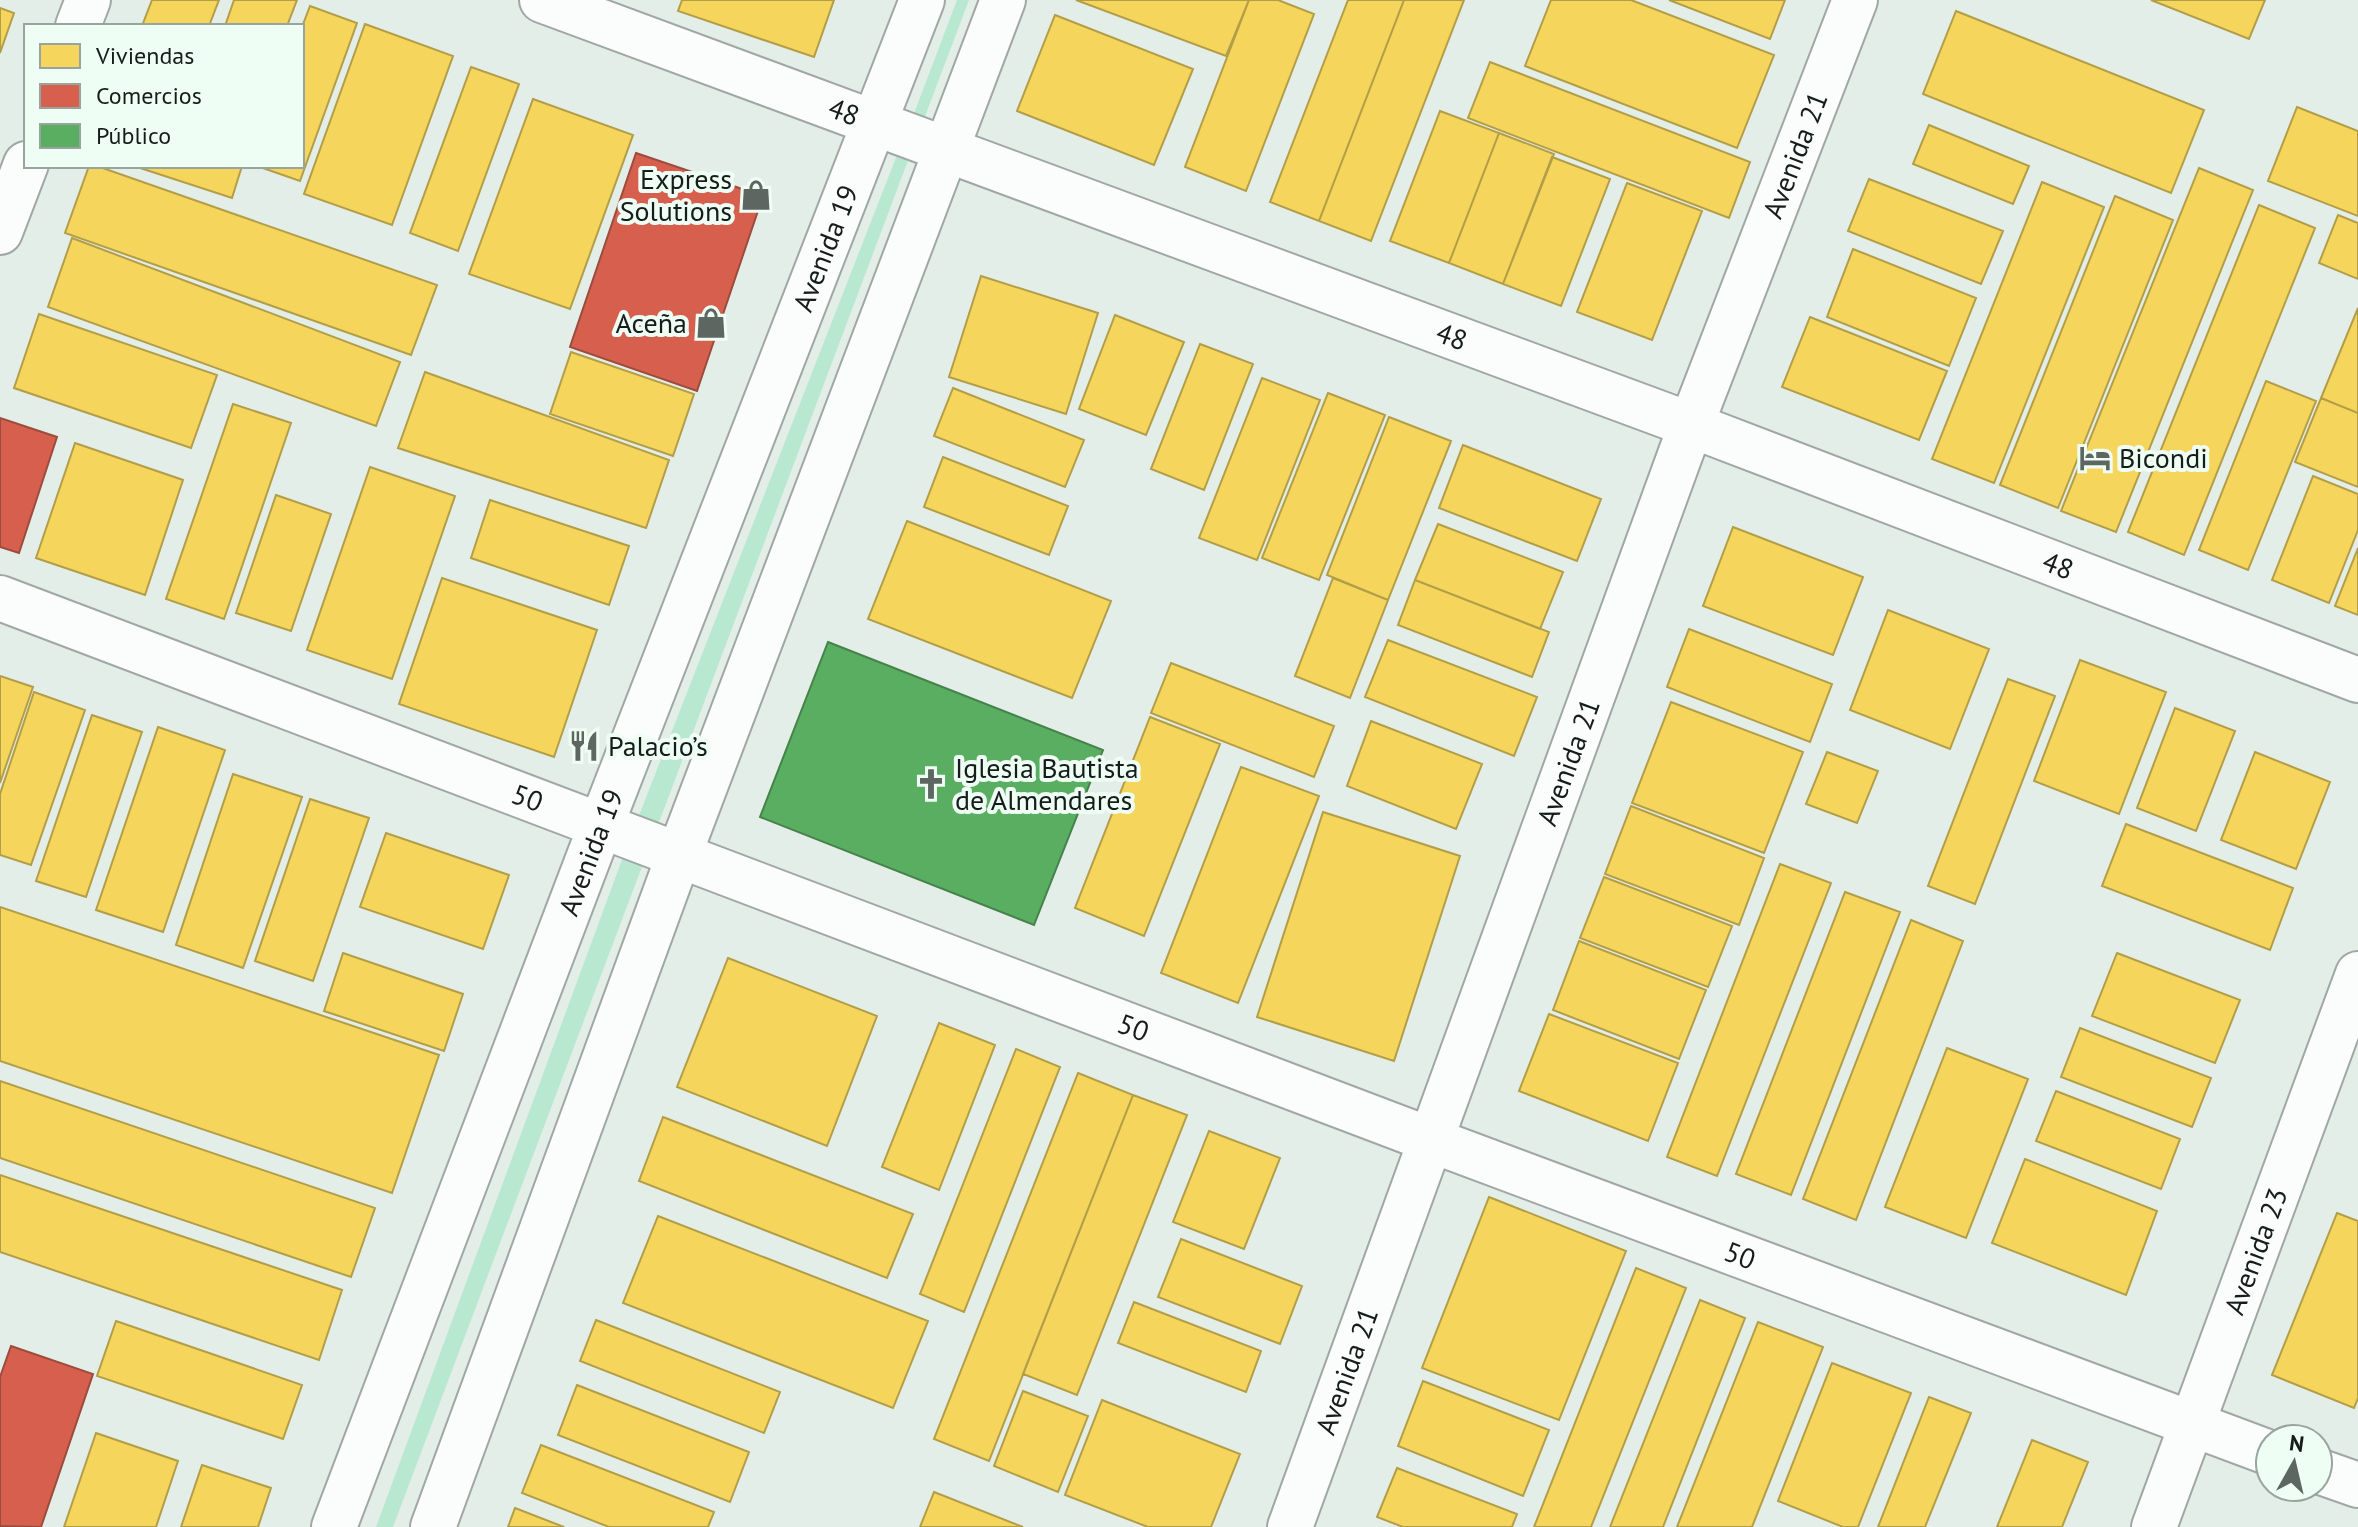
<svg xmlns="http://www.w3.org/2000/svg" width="2358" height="1527" font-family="'PT Sans',sans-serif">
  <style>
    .green { fill: #b9e8d0 }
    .homes { fill: #f6d55c; stroke: #b39e48; stroke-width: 2 }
    .shops { fill: #d6604d; stroke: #9c4c3d; stroke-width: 2 }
    .public { fill: #5aae61; stroke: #46824b; stroke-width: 2 }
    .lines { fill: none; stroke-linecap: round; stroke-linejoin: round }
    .street-casing { stroke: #a0a7a4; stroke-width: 48 }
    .secondary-casing { stroke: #a0a7a4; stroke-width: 48 }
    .street { stroke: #fbfcfc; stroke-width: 44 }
    .secondary { stroke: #fbfcfc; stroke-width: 44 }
    .labels { text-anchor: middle; stroke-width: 8; stroke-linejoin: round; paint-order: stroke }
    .street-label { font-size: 28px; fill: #161c19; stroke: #eefef5 }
    .poi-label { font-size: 28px; fill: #161c19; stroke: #eefef5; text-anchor: start }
  </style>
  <rect width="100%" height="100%" fill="#e4eee9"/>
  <path class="green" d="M957 0H969L924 119 913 116Z
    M897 155 909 158 658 825 638 818Z
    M623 857 643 864 393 1527H376Z"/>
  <path class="homes" d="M152 0H219L209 26H142Z
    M234 0H297L287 26H225Z
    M682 0H834L814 57 678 11Z
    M1076 0H1249L1226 56Z
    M1249 0H1278L1314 14 1246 191 1185 167Z
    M1348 0H1404L1319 221 1270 202Z
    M1404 0H1464L1371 241 1319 221Z
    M1551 0H1631L1774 55 1737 148 1525 66Z
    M1669 0H1785L1770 39Z
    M2151 0H2265L2249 39Z
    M310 6 357 23 300 181 257 166H302V27Z
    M0 8 14 13 0 53Z
    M1956 11 2204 110 2171 193 1923 94Z
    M1055 15 1193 69 1154 165 1017 111Z
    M365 24 453 56 392 225 304 194Z
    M1490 62 1750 162 1729 218 1468 118Z
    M471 67 519 84 458 251 410 233Z
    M533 99 633 135 570 309 469 274Z
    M2297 107 2358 131V216L2268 181Z
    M1440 111 1499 133 1449 263 1390 241Z
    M1929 125 2029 166 2013 204 1913 164Z
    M1499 133 1554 154 1503 284 1449 263Z
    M1552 157 1610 179 1561 306 1503 284Z
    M89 166H97L437 285 411 355 65 233Z
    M134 166H242L232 198Z
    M2199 168 2253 190 2116 532 2061 511Z
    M1869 179 2003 231 1981 284 1848 231Z
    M2042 182 2104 207 1994 483 1932 459Z
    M1627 183 1702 211 1652 340 1577 312Z
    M2115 196 2173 220 2058 508 2000 485Z
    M2259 205 2315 228 2184 555 2128 532Z
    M2338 215 2358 223V279L2319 263Z
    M72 238 400 362 376 426 48 307Z
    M1853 249 1976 298 1949 366 1827 317Z
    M981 276 1098 313 1066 414 949 377Z
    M2358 308V413L2321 398Z
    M39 314 217 375 191 448 14 388Z
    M1115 315 1184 342 1146 435 1079 409Z
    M1810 317 1947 371 1919 440 1782 387Z
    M1200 344 1253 364 1204 490 1151 469Z
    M571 352 694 394 673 456 550 414Z
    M425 372 669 460 646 528 398 448Z
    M1262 378 1320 400 1257 560 1199 538Z
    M2266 381 2316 401 2248 570 2199 550Z
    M953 388 1084 440 1065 487 934 436Z
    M1328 393 1385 415 1319 580 1262 558Z
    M2321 398 2358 413V487L2295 462Z
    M233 404 291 423 224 619 166 599Z
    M1389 417 1451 441 1388 600 1327 575Z
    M75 443 183 480 145 595 36 558Z
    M1463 445 1601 499 1577 561 1439 508Z
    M943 457 1068 506 1049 555 924 507Z
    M370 467 455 496 392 679 307 650Z
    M2313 476 2358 494V530L2329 603 2272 580Z
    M276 495 331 514 291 631 236 613Z
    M490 500 629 546 609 605 471 558Z
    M907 521 1111 601 1072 698 868 619Z
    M1438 524 1563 572 1540 629 1415 580Z
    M1733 527 1863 577 1833 655 1703 606Z
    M2358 548V615L2335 606Z
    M442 578 597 630 554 757 399 704Z
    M1333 578 1388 600 1350 698 1295 676Z
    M1415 580 1549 632 1532 677 1398 625Z
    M1888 610 1989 649 1950 749 1850 710Z
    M1689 629 1832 684 1810 742 1667 687Z
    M1388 640 1537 697 1514 756 1365 697Z
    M2080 660 2166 692 2119 814 2034 781Z
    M1171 663 1334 726 1314 777 1151 713Z
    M0 676 33 687 0 783Z
    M2008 679 2055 696 1975 904 1928 886Z
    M34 692 85 710 31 865 0 855V794Z
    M1671 702 1803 752 1764 853 1632 803Z
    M2175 708 2235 731 2196 831 2137 808Z
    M92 715 142 732 86 897 36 881Z
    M1150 717 1220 744 1144 936 1075 908Z
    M1371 721 1482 764 1456 829 1347 786Z
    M158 727 225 750 163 932 96 910Z
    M1827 752 1878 771 1857 823 1806 804Z
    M2255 752 2330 782 2296 869 2221 840Z
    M1241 767 1319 796 1238 1003 1161 973Z
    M233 774 302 797 243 968 176 945Z
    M310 799 369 818 313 981 255 961Z
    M1631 806 1764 858 1739 925 1605 874Z
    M1323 812 1460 856 1394 1061 1257 1017Z
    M2126 824 2293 888 2270 950 2102 886Z
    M386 833 509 875 483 949 360 907Z
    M1780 864 1831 883 1717 1176 1667 1157Z
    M1604 877 1732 926 1708 987 1580 938Z
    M1845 892 1900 912 1791 1195 1736 1174Z
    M0 907 439 1055 392 1193 0 1061Z
    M1911 920 1963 941 1856 1220 1803 1199Z
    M1579 941 1706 990 1679 1059 1553 1010Z
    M343 953 463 994 444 1051 324 1011Z
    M2117 953 2240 1000 2215 1063 2092 1016Z
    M728 958 877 1016 827 1146 677 1087Z
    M1549 1014 1678 1063 1648 1141 1519 1091Z
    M939 1023 995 1045 939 1190 882 1167Z
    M2080 1028 2211 1078 2192 1127 2061 1077Z
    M1947 1048 2028 1079 1966 1238 1885 1207Z
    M1016 1049 1060 1067 964 1312 920 1294Z
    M1078 1073 1133 1095 989 1461 934 1439Z
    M0 1081 375 1208 351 1277 0 1158Z
    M2056 1091 2180 1139 2161 1189 2036 1141Z
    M1133 1095 1187 1115 1077 1395 1023 1374Z
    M663 1117 913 1214 887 1278 639 1181Z
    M1209 1131 1280 1158 1244 1249 1173 1222Z
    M2025 1159 2157 1211 2126 1295 1992 1243Z
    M0 1175 342 1290 319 1360 0 1252Z
    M1489 1197 1626 1251 1559 1420 1422 1368Z
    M2337 1213 2358 1221V1398L2354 1408 2272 1375Z
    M658 1216 928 1321 893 1408 623 1303Z
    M1181 1239 1302 1286 1280 1344 1158 1297Z
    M1636 1268 1686 1288 1591 1527H1534Z
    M1700 1300 1745 1318 1663 1527H1610Z
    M1134 1302 1261 1351 1246 1392 1118 1343Z
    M596 1320 780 1392 764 1433 580 1361Z
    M116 1321 302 1385 283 1439 97 1376Z
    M1758 1322 1823 1347 1752 1527H1677Z
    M1832 1363 1911 1393 1858 1527H1843L1778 1501Z
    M1423 1381 1549 1430 1523 1496 1398 1446Z
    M577 1385 749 1452 730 1502 558 1435Z
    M1023 1391 1088 1416 1058 1492 994 1466Z
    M1929 1397 1971 1413 1925 1527H1878Z
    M1102 1400 1240 1454 1211 1527H1148L1065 1495Z
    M96 1433 178 1461 156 1527H64Z
    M2032 1440 2088 1462 2062 1527H1997Z
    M541 1445 714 1512 708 1527H609L522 1493Z
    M202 1465 271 1488 258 1527H181Z
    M1397 1468 1517 1514 1512 1527H1403L1377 1517Z
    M934 1492 1023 1527H920Z
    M515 1508 564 1527H508Z"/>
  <path class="shops" d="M636 153 763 196 697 391 570 347Z
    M0 418 57 437 19 553 0 547Z
    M11 1346 93 1374 41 1527 0 1526V1377Z"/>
  <path class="public" d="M828 642 1103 750 1034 925 760 817Z"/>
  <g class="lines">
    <defs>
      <g id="street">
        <path id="s1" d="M542 0 1691 425 2358 680"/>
        <path d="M78 26 88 0"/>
        <path d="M0 232 26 164"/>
        <path id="s2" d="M0 598 1431 1140 2270 1453"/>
        <path d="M2318 1471 2358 1485"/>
        <path id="s3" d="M1290 1527 1691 425 1855 0"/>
        <path id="s4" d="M2154 1527 2358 974"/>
      </g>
      <g id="secondary">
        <path id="s5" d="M334 1527 601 825 922 0"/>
        <path d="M433 1527 679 855 1003 0"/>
      </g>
    </defs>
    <use href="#street" class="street-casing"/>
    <use href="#secondary" class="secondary-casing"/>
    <use href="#street" class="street"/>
    <use href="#secondary" class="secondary"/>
  </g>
  <defs>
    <symbol id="shop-bare" viewBox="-9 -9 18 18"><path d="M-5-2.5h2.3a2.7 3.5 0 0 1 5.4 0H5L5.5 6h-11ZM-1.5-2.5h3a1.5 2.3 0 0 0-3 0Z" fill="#5e6662" stroke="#eefef5" stroke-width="2.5" paint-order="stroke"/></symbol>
    <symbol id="hotel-bare" viewBox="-9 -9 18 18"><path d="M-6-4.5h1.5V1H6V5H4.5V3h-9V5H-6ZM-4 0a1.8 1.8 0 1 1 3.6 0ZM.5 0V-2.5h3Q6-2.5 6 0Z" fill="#5e6662" stroke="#eefef5" stroke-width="2.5" paint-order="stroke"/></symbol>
    <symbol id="restaurant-bare" viewBox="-9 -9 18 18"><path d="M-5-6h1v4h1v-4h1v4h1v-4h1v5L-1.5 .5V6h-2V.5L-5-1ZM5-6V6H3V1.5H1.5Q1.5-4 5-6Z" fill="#5e6662" stroke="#eefef5" stroke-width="2.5" paint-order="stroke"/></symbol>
    <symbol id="church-bare" viewBox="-9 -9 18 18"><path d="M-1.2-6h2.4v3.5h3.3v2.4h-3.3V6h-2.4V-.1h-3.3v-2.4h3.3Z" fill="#5e6662" stroke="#eefef5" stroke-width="2.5" paint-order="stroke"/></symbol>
  </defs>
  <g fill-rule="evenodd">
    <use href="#shop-bare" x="734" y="173" width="44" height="44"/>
    <use href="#shop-bare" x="689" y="301" width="44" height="44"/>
    <use href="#hotel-bare" x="2073" y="436" width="44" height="44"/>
    <use href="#restaurant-bare" x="562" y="724" width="44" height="44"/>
    <use href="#church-bare" x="909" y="762" width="44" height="44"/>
  </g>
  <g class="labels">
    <g class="street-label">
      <text dy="10" stroke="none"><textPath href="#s1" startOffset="322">48</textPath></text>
      <text dy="10" stroke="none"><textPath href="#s3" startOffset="1462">Avenida 21</textPath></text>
      <text dy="10" stroke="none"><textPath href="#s5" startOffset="1370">Avenida 19</textPath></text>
      <text dy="10" stroke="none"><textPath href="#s1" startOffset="970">48</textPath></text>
      <text dy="10" stroke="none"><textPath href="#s1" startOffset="1618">48</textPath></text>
      <text dy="10" stroke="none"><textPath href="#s3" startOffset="814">Avenida 21</textPath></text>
      <text dy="10" stroke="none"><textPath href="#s2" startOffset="564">50</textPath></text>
      <text dy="10" stroke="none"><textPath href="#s5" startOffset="722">Avenida 19</textPath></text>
      <text dy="10" stroke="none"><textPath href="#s2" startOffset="1212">50</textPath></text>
      <text dy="10" stroke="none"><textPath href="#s4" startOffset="294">Avenida 23</textPath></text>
      <text dy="10" stroke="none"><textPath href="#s2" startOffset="1860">50</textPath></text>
      <text dy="10" stroke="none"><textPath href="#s3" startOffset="166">Avenida 21</textPath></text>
    </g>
    <g class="poi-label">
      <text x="732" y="189" text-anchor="end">Express<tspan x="732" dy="32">Solutions</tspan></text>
      <text x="687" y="333" text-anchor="end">Aceña</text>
      <text x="2119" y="468">Bicondi</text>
      <text x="608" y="756">Palacio’s</text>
      <text x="955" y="778">Iglesia Bautista<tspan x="955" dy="32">de Almendares</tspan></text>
    </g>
  </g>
  <rect x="24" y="24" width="280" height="144" fill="#eefef5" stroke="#98a49d" stroke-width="2"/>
  <rect x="40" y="44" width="40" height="24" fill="#f6d55c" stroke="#98a49d" stroke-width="2"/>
  <text x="96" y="64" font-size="24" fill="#161c19">Viviendas</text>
  <rect x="40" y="84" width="40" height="24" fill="#d6604d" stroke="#98a49d" stroke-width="2"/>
  <text x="96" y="104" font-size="24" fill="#161c19">Comercios</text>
  <rect x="40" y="124" width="40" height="24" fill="#5aae61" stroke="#98a49d" stroke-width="2"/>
  <text x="96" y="144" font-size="24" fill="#161c19">Público</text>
  <g transform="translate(2294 1463) rotate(8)"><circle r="38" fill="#eefef5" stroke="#98a49d" stroke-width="2"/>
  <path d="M0-6L14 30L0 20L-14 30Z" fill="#5e6662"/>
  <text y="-12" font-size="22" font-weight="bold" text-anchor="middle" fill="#161c19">N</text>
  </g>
</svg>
